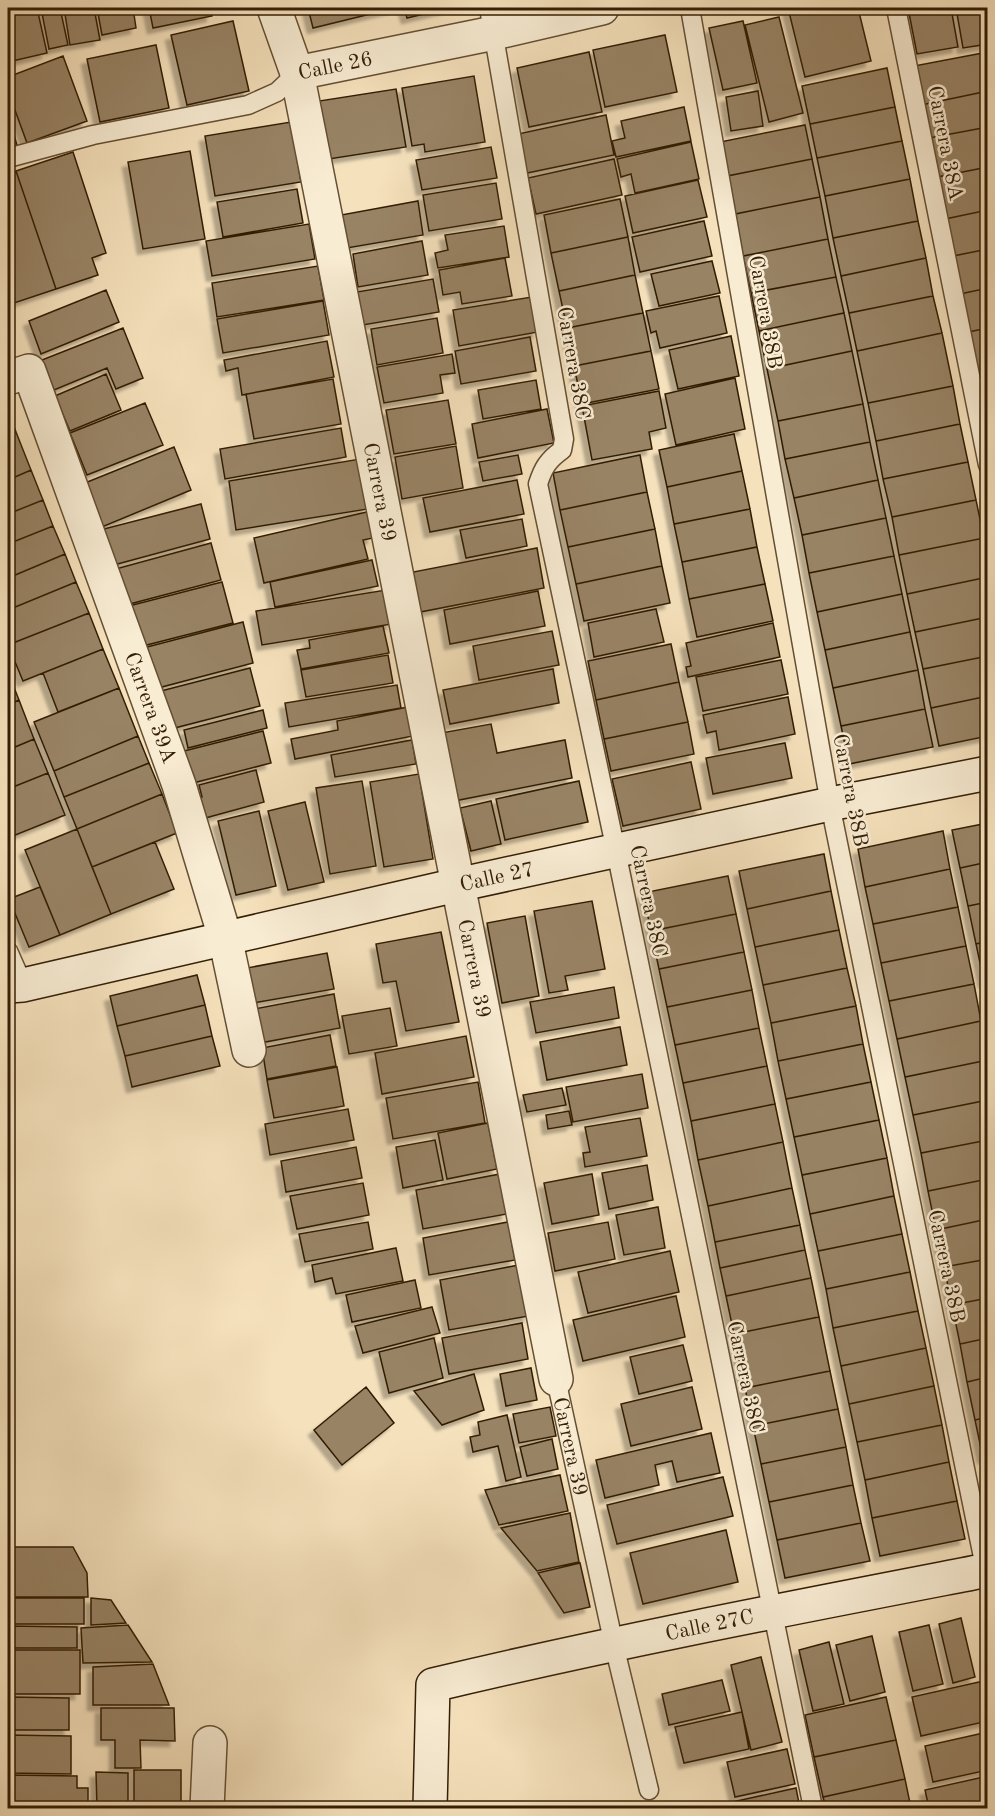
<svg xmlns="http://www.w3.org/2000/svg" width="995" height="1816" font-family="'Old Standard TT',serif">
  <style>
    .building { fill: #988365; stroke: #331e06; stroke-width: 1.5; filter: url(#shadow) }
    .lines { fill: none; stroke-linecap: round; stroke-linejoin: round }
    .lane-casing { stroke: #644f34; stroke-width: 21 }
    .street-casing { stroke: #644f34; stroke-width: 36 }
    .secondary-casing { stroke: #331e06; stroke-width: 36 }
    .lane { stroke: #f8ecd3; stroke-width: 18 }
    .street { stroke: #f8ecd3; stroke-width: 33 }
    .secondary { stroke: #f8ecd3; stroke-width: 33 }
    .labels { text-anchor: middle; stroke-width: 5; stroke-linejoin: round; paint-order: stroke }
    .street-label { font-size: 21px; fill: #331e06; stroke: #f8ecd3 }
  </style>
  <defs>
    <filter id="shadow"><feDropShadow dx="-5.5" dy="5.5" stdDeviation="1.5" flood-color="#0004"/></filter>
  </defs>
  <rect width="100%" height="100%" fill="#f5e1bc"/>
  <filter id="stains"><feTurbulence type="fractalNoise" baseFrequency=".00333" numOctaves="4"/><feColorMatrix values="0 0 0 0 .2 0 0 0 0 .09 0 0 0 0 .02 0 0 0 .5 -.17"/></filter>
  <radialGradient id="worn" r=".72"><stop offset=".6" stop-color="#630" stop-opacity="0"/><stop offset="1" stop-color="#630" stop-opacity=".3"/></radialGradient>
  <path class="building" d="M8 8H37L47 53 8 62Z
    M41 8H60L68 45 49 49Z
    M64 8H94L100 40 70 45Z
    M97 8H133L136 28 102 35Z
    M149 8H210L212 16 153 28Z
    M308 8H395L313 28Z
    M404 8H449L407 18Z
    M788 8H858L871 61 805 77Z
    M908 8H951L958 47 917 54Z
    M956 8H988V44L963 48Z
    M779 17 803 113 769 122 745 25Z
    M233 21 249 91 187 105 171 35Z
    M743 21 757 83 723 90 709 28Z
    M665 35 677 92 605 107 593 50Z
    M156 45 169 108 100 122 87 59Z
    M589 52 602 112 529 127 517 68Z
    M988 52V91L921 105 914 66Z
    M63 56 87 121 27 143 8 91V77Z
    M887 68 895 107 810 124 802 86Z
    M474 76 485 142 425 152 424 144 412 146 402 88Z
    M396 89 406 147 329 159 319 101Z
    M758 91 763 126 731 131 726 97Z
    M988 91V127L929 138 921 105Z
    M684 107 691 141 616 157 612 141 625 138 621 121Z
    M895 107 902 141 817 158 810 124Z
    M8 115 17 145 8 149Z
    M606 115 614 155 527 173 518 134Z
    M291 122 301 182 215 196 205 136Z
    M805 125 812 159 727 176 720 142Z
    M988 127V167L937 177 929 138Z
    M902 141 910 179 825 196 817 158Z
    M691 142 699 179 635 193 631 174 621 177 617 159Z
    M491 147 497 178 422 190 416 160Z
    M190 151 205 239 143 249 128 162Z
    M73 152 106 253 92 258 98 275 56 289 16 171Z
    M614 159 622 195 536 214 528 178Z
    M812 159 820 197 735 214 727 176Z
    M988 167V210L945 219 937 177Z
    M16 171 56 289 8 305V174Z
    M910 179 918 221 833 238 825 196Z
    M698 180 707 217 633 233 625 196Z
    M496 183 502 219 429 231 423 195Z
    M297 189 303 223 223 237 217 202Z
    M820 197 828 239 743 256 735 214Z
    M620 199 628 237 551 253 544 215Z
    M418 201 423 235 347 248 341 215Z
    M988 210V249L953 256 945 219Z
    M704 221 712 256 640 272 632 237Z
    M918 221 926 258 841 276 833 238Z
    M309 224 315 259 212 276 206 241Z
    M504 226 509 257 438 268 435 253 448 250 445 235Z
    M628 237 635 275 559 291 551 253Z
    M828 239 836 277 751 293 743 256Z
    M422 241 428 275 358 287 353 254Z
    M988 249V288L960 294 953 256Z
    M505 258 512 296 462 304 460 292 443 295 439 270Z
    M926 258 933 296 849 313 841 276Z
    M712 261 720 293 659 306 651 274Z
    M318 266 324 300 217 317 212 283Z
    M635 275 643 313 567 328 559 291Z
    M836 277 844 313 759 331 751 293Z
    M433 279 439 312 357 326 351 293Z
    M988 288V328L968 332 960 294Z
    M106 290 119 322 41 354 29 321Z
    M719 296 727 333 660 348 656 331 651 333 646 311Z
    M933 296 942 333 857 351 849 313Z
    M532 297 538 332 459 346 453 310Z
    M323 301 329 335 223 353 217 319Z
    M643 313 651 351 574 366 567 328Z
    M844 313 852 351 767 369 759 331Z
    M437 318 443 353 377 365 371 329Z
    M123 328 143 378 116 389 107 368 54 390 42 360Z
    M988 328V382L979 384 968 332Z
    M942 333 953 386 868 403 857 351Z
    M731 336 739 376 678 389 669 350Z
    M530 337 536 371 461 384 455 351Z
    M327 341 334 377 242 395 238 368 226 371 224 360Z
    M651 351 659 389 582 404 574 366Z
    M852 351 863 404 778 421 767 369Z
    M452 354 455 373 440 375 443 393 384 403 377 367Z
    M106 374 121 410 70 431 55 396Z
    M735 378 745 429 676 445 665 394Z
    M333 379 341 424 254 439 246 394Z
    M536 380 541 409 483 419 478 390Z
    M988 382 987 422 979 384Z
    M953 386 960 424 876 441 868 403Z
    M659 391 666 428 649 432 652 449 592 460 582 406Z
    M448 400 456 444 394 454 386 410Z
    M145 403 163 445 87 475 70 433Z
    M863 404 870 442 785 459 778 421Z
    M547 409 554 443 478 458 472 424Z
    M8 412 16 432 8 436Z
    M960 424 968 462 883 479 876 441Z
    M341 428 346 457 225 479 220 449Z
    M16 432 31 470 8 480V436Z
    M734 434 742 471 667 487 659 450Z
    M870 442 878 480 794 498 785 459Z
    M456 446 463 488 402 499 395 457Z
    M174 447 191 490 97 529 80 485Z
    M518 455 522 474 483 481 479 462Z
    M640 455 647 492 560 510 553 473Z
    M360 459 368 509 236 530 229 481Z
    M968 462 976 500 892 517 883 479Z
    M31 470 43 500 8 514V480Z
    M742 471 750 509 674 524 667 487Z
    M517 480 524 514 430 532 423 498Z
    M878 480 886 518 802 535 794 498Z
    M647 492 655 529 568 547 560 510Z
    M43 500 53 526 8 544V514Z
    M976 500 984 538 899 555 892 517Z
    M201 504 210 539 110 566 100 530Z
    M750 509 757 547 682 562 674 524Z
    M367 512 373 538 363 540 368 559 264 583 254 538Z
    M886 518 894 556 809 573 802 535Z
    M522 519 527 546 466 558 460 530Z
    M53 526 65 554 8 578V544Z
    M655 529 662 566 576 584 568 547Z
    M984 538 988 553V577L907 594 899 555Z
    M211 543 221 580 122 606 112 570Z
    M757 547 765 584 689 599 682 562Z
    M537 548 544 588 415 613 408 573Z
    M65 554 76 582 8 610V578Z
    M894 556 902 594 817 612 809 573Z
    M372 560 378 586 275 607 270 582Z
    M662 566 670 603 584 621 576 584Z
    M988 577V617L915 632 907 594Z
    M76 582 89 613 8 645V610Z
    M222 582 233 623 135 648 125 607Z
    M765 584 773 621 697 637 689 599Z
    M386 590 392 624 262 645 256 611Z
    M538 591 545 626 450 644 444 610Z
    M902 594 910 632 825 650 817 612Z
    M656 609 664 642 594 657 588 623Z
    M89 613 103 649 23 681 8 645Z
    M988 617V656L923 669 915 632Z
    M243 622 253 663 158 688 147 647Z
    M773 623 780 657 688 677 686 667 691 666 686 643Z
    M383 626 389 653 301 669 297 650 310 648 309 640Z
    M552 631 559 665 479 680 473 646Z
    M910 632 918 670 833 688 825 650Z
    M671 644 679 682 596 700 588 661Z
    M103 649 119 688 58 712 43 673Z
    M388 655 393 683 306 697 301 670Z
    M988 656V696L931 708 923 669Z
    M781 660 788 694 703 711 696 677Z
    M250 668 260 706 167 730 157 692Z
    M553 669 559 703 450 724 443 690Z
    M918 670 925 709 841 726 833 688Z
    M8 672 19 700 8 705Z
    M679 682 688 722 604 739 596 700Z
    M397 685 401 708 289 727 285 703Z
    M119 688 138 736 54 771 34 722Z
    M988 696V736L939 746 931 708Z
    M788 697 795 734 719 750 716 731 707 733 703 715Z
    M19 700 34 739 8 750V705Z
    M408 707 413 736 295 759 291 739 338 730 337 721Z
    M925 709 933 747 849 764 841 726Z
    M263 710 267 728 188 748 184 730Z
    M688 722 694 754 611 771 604 739Z
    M491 724 497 753 565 740 572 778 454 801 441 733Z
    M263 731 271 763 193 783 184 751Z
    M138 736 149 763 64 797 54 771Z
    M34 739 48 773 8 789V750Z
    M412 740 416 764 335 777 331 755Z
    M785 743 792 778 713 794 706 758Z
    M691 762 701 809 623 826 612 779Z
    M149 763 162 794 77 829 64 797Z
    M256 770 264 802 198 820 193 799 202 797 199 785Z
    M48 773 65 815 8 838V789Z
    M419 774 433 859 384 867 370 782Z
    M362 781 376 866 330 874 316 788Z
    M579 781 588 822 505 840 496 799Z
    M162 794 177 833 92 867 77 829Z
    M491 801 501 844 471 851 460 808Z
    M305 802 324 882 288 890 268 811Z
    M259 811 276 886 236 895 218 821Z
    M988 823V862L960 868 952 830Z
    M77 829 111 914 60 935 25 850Z
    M943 831 950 869 865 887 858 849Z
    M155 842 174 889 111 914 92 867Z
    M824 854 831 891 747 909 739 871Z
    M988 862V902L968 906 960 868Z
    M950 869 958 907 873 924 865 887Z
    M728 876 736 914 651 931 643 893Z
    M40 887 60 935 29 947 9 899Z
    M831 891 839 930 755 947 747 909Z
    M592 901 605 969 565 976 568 990 549 993 534 911Z
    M988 902V941L976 944 968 906Z
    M958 907 966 946 881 963 873 924Z
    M736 914 744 952 659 969 651 931Z
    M525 916 539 996 502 1003 487 923Z
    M839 930 847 968 763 985 755 947Z
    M441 932 459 1022 406 1031 396 981 383 983 376 944Z
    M988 941V981L984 982 976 944Z
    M966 946 974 984 889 1001 881 963Z
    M744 952 752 990 667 1007 659 969Z
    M327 953 334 989 253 1003 247 968Z
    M847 968 856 1006 771 1023 763 985Z
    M197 975 205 1005 117 1026 110 996Z
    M974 984 981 1021 897 1039 889 1001Z
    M614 987 619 1018 536 1033 530 1002Z
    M752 990 759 1028 675 1045 667 1007Z
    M334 994 340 1028 260 1043 254 1009Z
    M205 1005 212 1036 125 1056 117 1026Z
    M856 1006 863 1044 778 1061 771 1023Z
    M390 1008 397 1046 349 1054 342 1016Z
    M981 1021 988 1060 905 1077 897 1039Z
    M620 1027 627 1065 547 1080 540 1042Z
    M759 1028 767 1066 683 1083 675 1045Z
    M330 1035 336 1066 267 1079 262 1048Z
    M212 1036 220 1066 132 1087 125 1056Z
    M466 1036 474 1077 382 1094 375 1053Z
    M863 1044 871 1082 786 1099 778 1061Z
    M988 1060V1100L913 1115 905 1077Z
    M767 1066 775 1104 691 1121 683 1083Z
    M337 1067 344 1106 274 1118 267 1080Z
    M642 1074 648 1108 573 1122 566 1087Z
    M478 1082 485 1123 393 1139 386 1098Z
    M871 1082 879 1120 794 1137 786 1099Z
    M562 1088 566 1105 527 1112 523 1095Z
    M988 1100V1140L921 1153 913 1115Z
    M775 1104 783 1142 698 1160 691 1121Z
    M348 1109 354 1140 270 1155 265 1124Z
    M569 1111 572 1125 548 1129 546 1115Z
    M640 1118 647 1156 585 1167 583 1153 590 1152 585 1127Z
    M879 1120 887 1158 802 1175 794 1137Z
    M488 1123 497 1169 447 1179 438 1133Z
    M435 1140 443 1180 403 1188 396 1147Z
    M988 1140V1179L928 1191 921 1153Z
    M783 1142 792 1188 708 1206 698 1160Z
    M356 1147 362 1178 286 1192 281 1161Z
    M887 1158 894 1196 810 1214 802 1175Z
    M647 1165 653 1200 609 1209 602 1173Z
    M500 1174 507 1214 423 1229 416 1190Z
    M592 1174 599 1215 552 1224 544 1183Z
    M988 1179V1219L936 1230 928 1191Z
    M363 1183 369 1215 297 1229 290 1196Z
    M792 1188 800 1225 715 1242 708 1206Z
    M894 1196 902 1234 818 1251 810 1214Z
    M658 1207 665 1248 624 1255 616 1215Z
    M988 1219V1259L944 1267 936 1230Z
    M368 1222 373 1249 305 1262 299 1234Z
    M508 1222 515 1260 429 1275 423 1238Z
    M608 1222 615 1259 555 1271 548 1233Z
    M800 1225 805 1250 720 1268 715 1242Z
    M902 1234 910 1272 826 1289 818 1251Z
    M396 1248 403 1281 336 1294 332 1278 315 1282 312 1265Z
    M805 1250 811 1278 726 1296 720 1268Z
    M670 1251 679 1292 588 1313 578 1272Z
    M988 1259V1298L952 1305 944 1267Z
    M519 1265 529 1316 449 1330 440 1280Z
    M910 1272 918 1311 833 1328 826 1289Z
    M811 1278 819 1317 734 1334 726 1296Z
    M415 1280 421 1308 352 1322 346 1295Z
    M676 1296 685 1337 583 1361 573 1320Z
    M988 1298V1338L960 1344 952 1305Z
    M432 1307 440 1333 363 1353 355 1326Z
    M918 1311 926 1348 841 1366 833 1328Z
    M819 1317 830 1371 745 1388 734 1334Z
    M522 1323 528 1359 449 1374 442 1338Z
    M434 1338 443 1378 389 1393 379 1352Z
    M988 1338V1377L967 1382 960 1344Z
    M683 1345 692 1381 639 1394 630 1357Z
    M926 1348 934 1386 849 1404 841 1366Z
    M531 1368 537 1400 506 1406 500 1374Z
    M830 1371 838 1409 753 1426 745 1388Z
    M474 1374 484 1410 442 1425 414 1391Z
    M988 1377V1417L975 1420 967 1382Z
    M934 1386 942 1425 857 1442 849 1404Z
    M366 1387 394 1423 342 1465 314 1430Z
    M692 1387 702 1429 631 1446 621 1404Z
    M550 1407 556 1436 519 1443 513 1414Z
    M838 1409 846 1447 761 1464 753 1426Z
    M507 1415 521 1477 506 1481 498 1446 473 1452 470 1437 480 1435 478 1422Z
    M988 1417V1457L983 1458 975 1420Z
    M942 1425 949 1462 865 1480 857 1442Z
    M711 1433 720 1473 677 1482 672 1461 655 1465 659 1485 605 1498 596 1460Z
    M552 1439 558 1469 527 1476 520 1447Z
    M846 1447 853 1485 769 1502 761 1464Z
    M949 1462 957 1501 872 1518 865 1480Z
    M560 1475 568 1511 499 1525 485 1490Z
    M723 1477 733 1516 617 1544 607 1505Z
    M853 1485 861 1523 777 1540 769 1502Z
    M957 1501 965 1539 880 1556 872 1518Z
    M570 1513 579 1562 537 1571 501 1528Z
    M861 1523 870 1561 785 1578 777 1540Z
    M726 1530 738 1582 643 1604 630 1553Z
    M10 1547H73L87 1573 88 1597H10Z
    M580 1563 590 1607 564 1613 538 1573Z
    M8 1598H84V1624H8Z
    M91 1598 111 1600 126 1623 91 1625Z
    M961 1618 975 1677 953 1683 939 1624Z
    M128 1625 152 1662 83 1663 81 1628Z
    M929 1625 943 1684 913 1691 899 1632Z
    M8 1626 77 1627V1648H8Z
    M872 1636 885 1692 850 1701 836 1645Z
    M829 1642 844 1704 813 1711 799 1650Z
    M8 1650H80V1694H8Z
    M761 1657 782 1742 751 1750 731 1665Z
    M153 1664 169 1705H93V1667Z
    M722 1680 730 1711 669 1725 662 1694Z
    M988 1680V1721L921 1736 912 1697Z
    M10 1697 69 1698V1730H10Z
    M886 1697 896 1740 814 1757 805 1715Z
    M101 1708H174L175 1741 140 1740 141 1768H115V1740H101Z
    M742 1712 749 1749 684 1763 675 1727Z
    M988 1732V1770L933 1782 925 1746Z
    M8 1735 71 1736V1774L8 1773Z
    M896 1740 905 1779 823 1797 814 1757Z
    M787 1749 795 1784 735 1797 727 1762Z
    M134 1770H181V1808L134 1807Z
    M96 1772 128 1773V1808H97Z
    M8 1775 77 1776V1788H88V1808H8Z
    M988 1776V1808H929L925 1790Z
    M905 1779 911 1808H826L823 1797Z
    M796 1788 800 1808H724L723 1804Z"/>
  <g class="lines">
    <defs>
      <g id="lane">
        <path d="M489 8 564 439 562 450C548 460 543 468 538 484L616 851 813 1808"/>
        <path d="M690 8 830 804 987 1577"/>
        <path d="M896 8 988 465"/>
        <path d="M8 158 93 135 248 105 277 92 297 73"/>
        <path d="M8 951 23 985"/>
        <path id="s1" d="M556 1379 614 1645 649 1790"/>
      </g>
      <g id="street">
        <path id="s2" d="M274 8 297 73 556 1379"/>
        <path id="s3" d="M297 73 494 33 602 8"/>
        <path id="s4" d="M8 378 29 371 179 785 225 937 249 1050"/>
        <path d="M207 1808 210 1743"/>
      </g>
      <g id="secondary">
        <path id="s5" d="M8 986 23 985 457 885 830 804 988 773"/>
        <path id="s6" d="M430 1808 433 1685C617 1641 802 1606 988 1570"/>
      </g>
    </defs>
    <use href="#lane" class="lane-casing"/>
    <use href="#street" class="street-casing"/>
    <use href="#secondary" class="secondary-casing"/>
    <use href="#lane" class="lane"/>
    <use href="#street" class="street"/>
    <use href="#secondary" class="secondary"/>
  </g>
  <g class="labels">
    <g class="street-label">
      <text dy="7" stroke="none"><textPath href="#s3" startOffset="39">Calle 26</textPath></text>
      <text transform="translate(946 143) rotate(79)" y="7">Carrera 38A</text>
      <text transform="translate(766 312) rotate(80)" y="7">Carrera 38B</text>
      <text transform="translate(574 363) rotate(80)" y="7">Carrera 38C</text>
      <text dy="7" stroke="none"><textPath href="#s2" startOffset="496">Carrera 39</textPath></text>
      <text dy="7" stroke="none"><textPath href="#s4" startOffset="380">Carrera 39A</textPath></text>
      <text transform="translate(851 790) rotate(79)" y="7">Carrera 38B</text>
      <text dy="7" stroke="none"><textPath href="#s5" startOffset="501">Calle 27</textPath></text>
      <text transform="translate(649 901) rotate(78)" y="7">Carrera 38C</text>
      <text dy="7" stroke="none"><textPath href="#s2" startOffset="982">Carrera 39</textPath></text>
      <text transform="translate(947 1266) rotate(78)" y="7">Carrera 38B</text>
      <text transform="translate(746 1377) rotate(78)" y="7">Carrera 38C</text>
      <text dy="7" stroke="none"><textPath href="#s1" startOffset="69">Carrera 39</textPath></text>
      <text dy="7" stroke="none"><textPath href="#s6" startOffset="406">Calle 27C</textPath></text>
    </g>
  </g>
  <rect width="995" height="1816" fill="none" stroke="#f5e1bc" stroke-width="30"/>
  <rect x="9" y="9" width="977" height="1798" fill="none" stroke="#331e06" stroke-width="3"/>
  <rect x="15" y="15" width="965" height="1786" fill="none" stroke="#331e06" stroke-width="1.5"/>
  <rect width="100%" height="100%" filter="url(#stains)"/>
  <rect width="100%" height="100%" fill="url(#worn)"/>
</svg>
